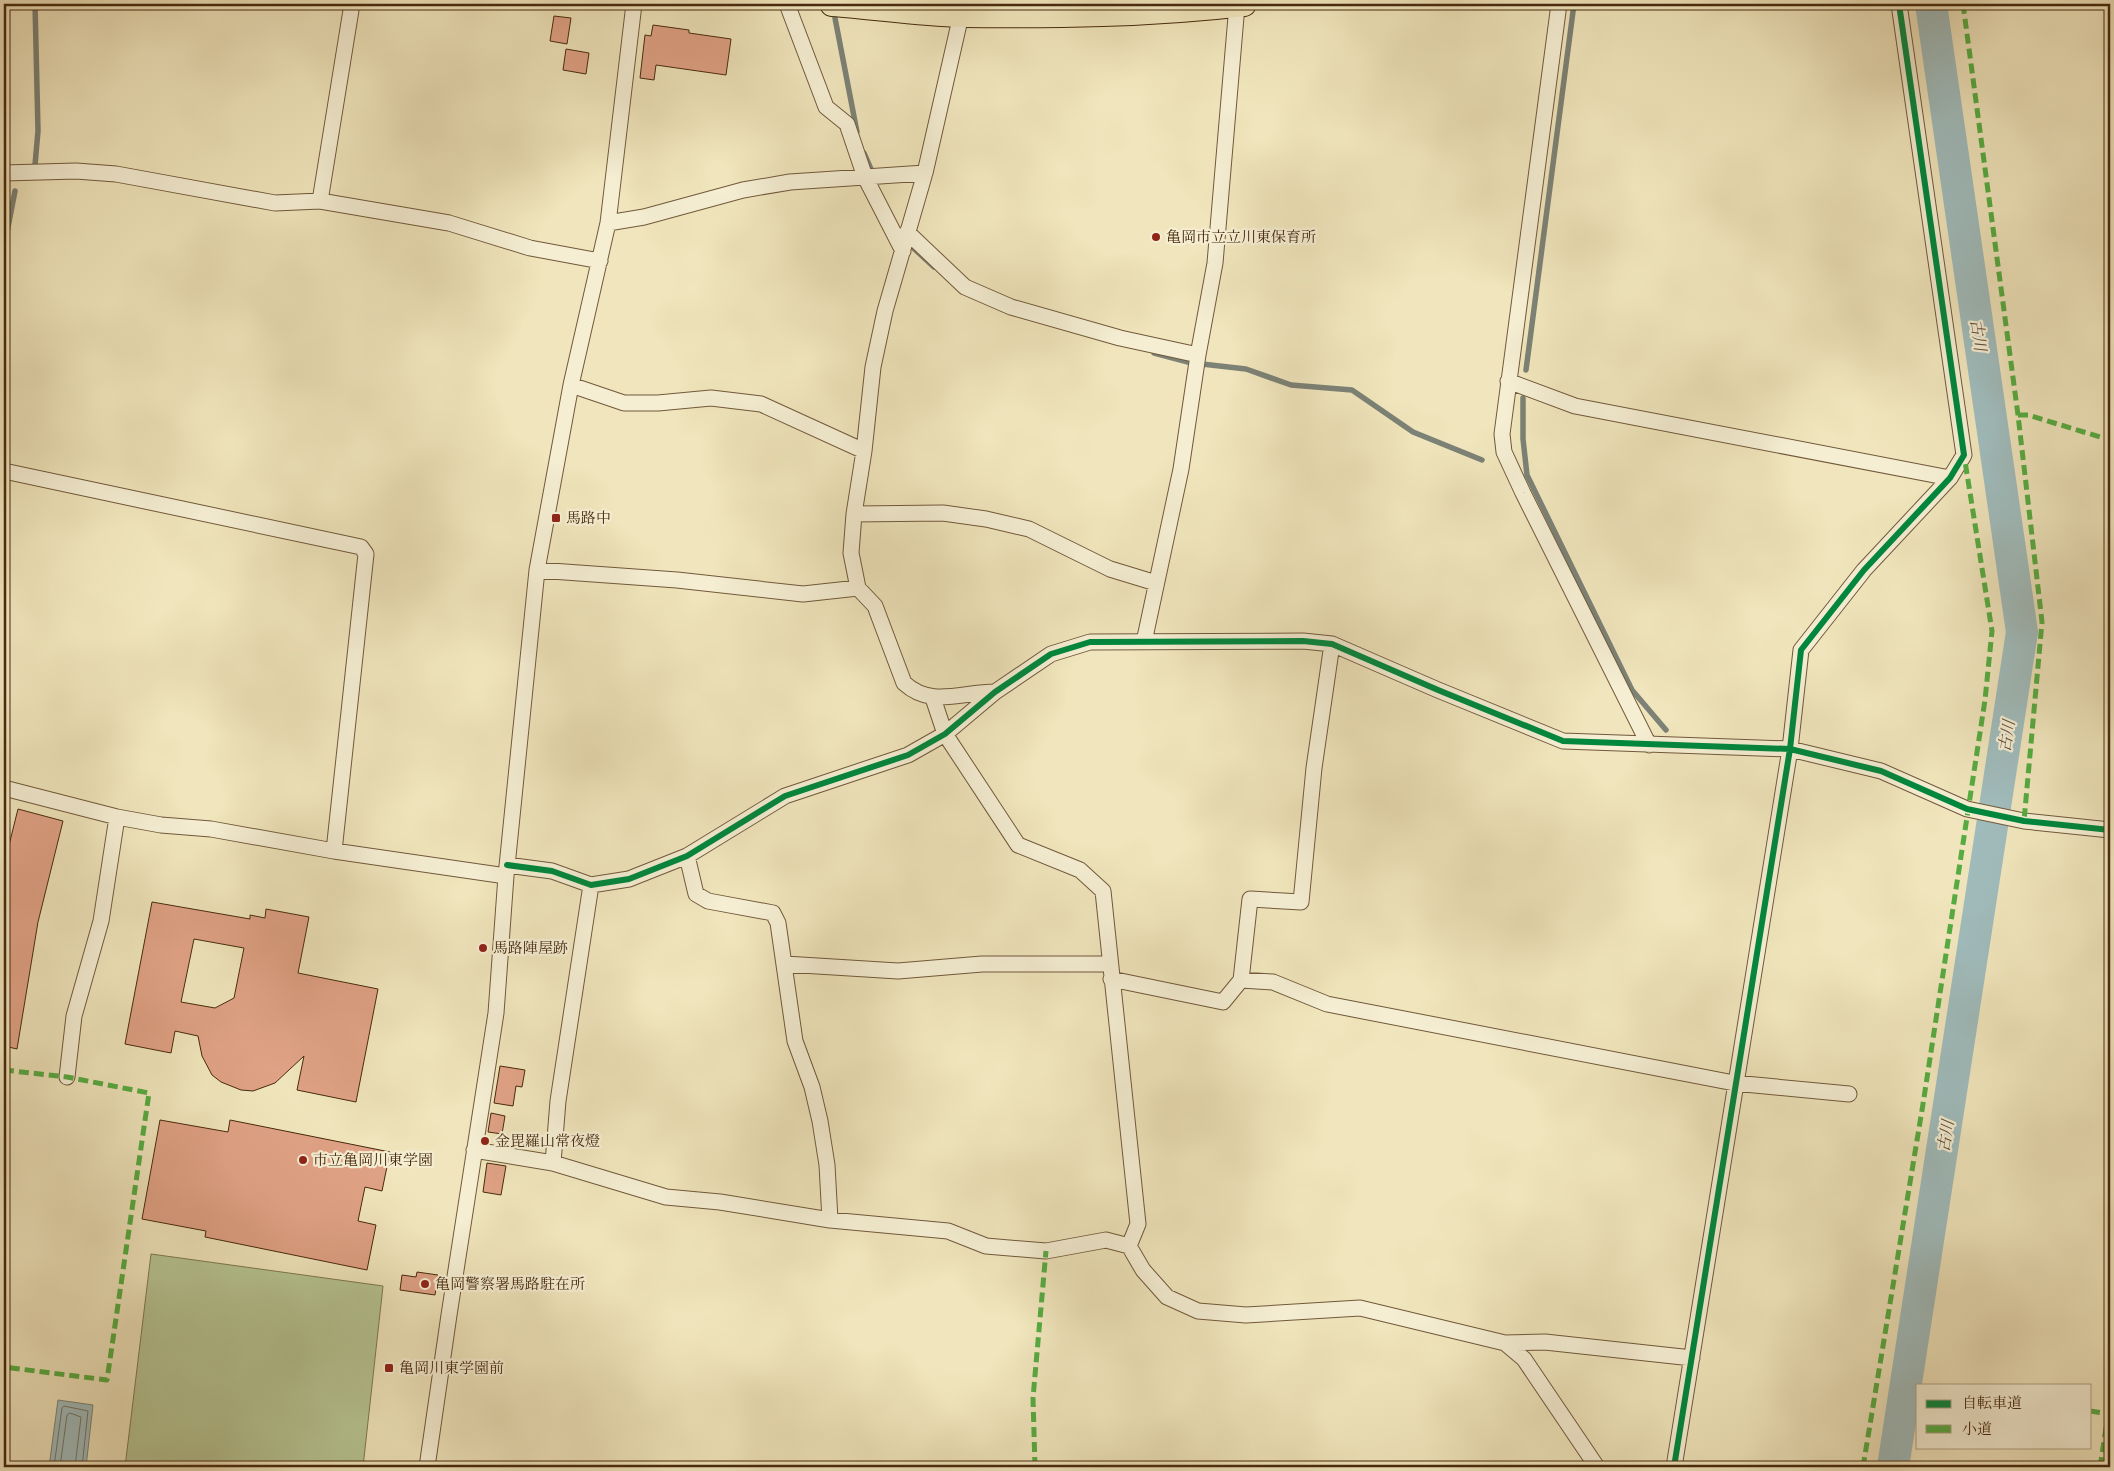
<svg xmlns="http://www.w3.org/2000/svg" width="2114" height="1471" font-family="Alegreya,'Noto Serif JP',serif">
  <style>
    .green { fill: #b6c593; stroke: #7e7850 }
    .water { fill: #a0bcbc; stroke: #7c8276 }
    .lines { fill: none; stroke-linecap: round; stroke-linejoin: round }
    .shore { stroke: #747365; stroke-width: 1 }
    .stream { stroke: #7c8276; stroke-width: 5.5 }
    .river { stroke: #a0bcbc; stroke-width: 32 }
    .building { fill: #e0a285; stroke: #472a0e; fill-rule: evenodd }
    .minor-casing { stroke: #71593a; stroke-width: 17 }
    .primary-casing { stroke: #472a0e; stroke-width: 26 }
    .minor { stroke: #f5eed3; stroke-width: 15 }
    .primary { stroke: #f0e5bc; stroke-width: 24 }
    .quiet { stroke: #56ab41; stroke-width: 5; stroke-dasharray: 10 5; stroke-linecap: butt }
    .cycleway-casing { stroke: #f5eed3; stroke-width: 9 }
    .cycleway { stroke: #00873e; stroke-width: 6 }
    .poi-dot { fill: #8f2418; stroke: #f5eed3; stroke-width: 2 }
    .labels { text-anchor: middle; stroke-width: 4.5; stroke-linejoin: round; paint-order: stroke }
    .poi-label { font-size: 15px; fill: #472a0e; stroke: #f5eed3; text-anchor: start }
    .water-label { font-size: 16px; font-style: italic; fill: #5d4e3a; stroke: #f5eed3 }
  </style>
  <rect width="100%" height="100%" fill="#f0e5bc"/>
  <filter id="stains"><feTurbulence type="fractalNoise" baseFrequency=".004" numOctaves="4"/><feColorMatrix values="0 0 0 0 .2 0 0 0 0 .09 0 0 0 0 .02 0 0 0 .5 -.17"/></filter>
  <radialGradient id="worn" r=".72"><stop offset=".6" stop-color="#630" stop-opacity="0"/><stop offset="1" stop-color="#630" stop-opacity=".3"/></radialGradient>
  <path class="green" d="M151 1254 383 1286 363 1467H125Z"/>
  <path class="water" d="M58 1400 93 1405 86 1467H49Z"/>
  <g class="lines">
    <path class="shore" d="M54 1467 62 1408 64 1406 88 1411 82 1467
      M60 1467 67 1415 70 1413 81 1417 75 1467"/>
    <path class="stream" d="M35 4 38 131 35 165
      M835 18 857 132
      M864 153 871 169
      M909 244 934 267
      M4 248 15 191
      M1154 353 1188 362
      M1202 364 1246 369 1291 385 1352 390 1413 432 1482 460
      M1526 370 1574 4
      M1523 398V439L1527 475 1632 690 1666 730"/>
    <path class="river" d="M1893 1467 2022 632 1931 4"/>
  </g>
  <path class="building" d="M554 16 571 18 567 44 550 41Z
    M653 25 689 30V33L731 39 726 75 656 65 654 80 640 78 645 35 651 36Z
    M566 49 589 53 586 74 563 70Z
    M18 809 63 821 38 922 17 1049 4 1046V865Z
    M152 902 250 919V915L265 918 266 909 309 917 298 973 378 989 356 1102 297 1090 304 1056 275 1083 253 1091 241 1090 221 1082 212 1075 202 1056 198 1036 175 1031 171 1053 125 1044ZM194 939 244 948 234 998 215 1008 181 1002Z
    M500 1066 525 1070 522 1087 516 1086 513 1106 494 1103Z
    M491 1113 505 1116 502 1134 488 1132Z
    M160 1120 228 1132 230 1120 390 1152 382 1191 365 1187 358 1221 376 1225 367 1270 205 1237 206 1231 142 1219Z
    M487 1163 506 1166 501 1195 483 1192Z
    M417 1272 438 1275 435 1295 400 1290 402 1275 416 1277Z"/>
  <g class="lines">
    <defs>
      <path id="minor" d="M787 4 826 107 847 124 865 177 903 251
        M1559 4 1502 434 1504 452 1523 493 1649 745
        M961 15 925 173 885 311 873 367 864 451 854 514 851 553 858 588 875 606 904 683C931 708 961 692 995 692
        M4 173 76 171 116 174 275 203 320 201 449 223 530 248 600 261
        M320 201 352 4
        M608 223 644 217 743 190 790 182 925 173
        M907 232 965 287 1011 307 1120 338 1198 355
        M1508 381 1575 406 1950 478
        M571 385 624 403H658L711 398 761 404 864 451
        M4 471 361 547 366 554 334 851
        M854 514 943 513 986 519 1029 529 1110 569 1156 583
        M537 570 677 580 803 594 858 588
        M1144 642 1181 469 1198 355 1215 263 1237 5
        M933 698 945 734 1018 845 1080 870 1103 891 1138 1224 1129 1246
        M4 788 117 817 161 825 211 829 334 851 506 876
        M687 856 696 894 708 901 773 913 778 923 795 1041 812 1087 820 1121 827 1165 830 1220
        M507 865 552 871 591 885 629 879 687 856 785 796 908 755 945 734 995 692 1051 654 1090 642 1303 641 1332 644 1438 690 1563 741 1790 749 1881 771 1967 809 2024 821 2110 830
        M785 964 898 971 982 964H1109
        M1111 979 1223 1002 1241 980 1250 899 1301 902 1314 768 1332 644
        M1241 980 1273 982 1327 1004 1734 1083 1849 1094
        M67 1077 74 1016 101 921 117 817
        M474 1150 553 1163 666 1197 720 1202 830 1220 948 1231 986 1246 1046 1251 1106 1240 1129 1246 1143 1270 1167 1297 1198 1311 1246 1315 1360 1308 1505 1343 1545 1342 1692 1358
        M553 1163 558 1101 591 885
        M1505 1343 1524 1359 1597 1467
        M427 1467 449 1315 496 1013 506 876 537 570 571 385 608 223 634 4
        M1674 1467 1790 749 1801 650 1864 570 1950 478 1964 455 1899 4"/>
      <path id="primary" d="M832 4C875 7 918 14 961 15 1055 16 1150 15 1244 4"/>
    </defs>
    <use href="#minor" class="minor-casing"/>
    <use href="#primary" class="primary-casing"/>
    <use href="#minor" class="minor"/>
    <use href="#primary" class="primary"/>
    <path class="quiet" d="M1963 4 2018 415 2042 622 2024 821
      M2018 415H2028L2110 440
      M4 1070 67 1077 149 1093 107 1380 4 1367
      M2090 1411 2110 1414
      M1035 1467 1033 1398 1046 1251
      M1863 1467 1923 1104 1985 700 1992 631 1964 455
      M2100 1467 2110 1403"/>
    <defs>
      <path id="cycleway" d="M507 865 552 871 591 885 629 879 687 856 785 796 908 755 945 734 995 692 1051 654 1090 642 1303 641 1332 644 1438 690 1563 741 1790 749 1881 771 1967 809 2024 821 2110 830
        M1674 1467 1790 749 1801 650 1864 570 1950 478 1964 455 1899 4"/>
    </defs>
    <use href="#cycleway" class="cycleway-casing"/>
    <use href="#cycleway" class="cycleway"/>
  </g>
  <g class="poi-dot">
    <circle cx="1156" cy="237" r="5"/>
    <rect x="551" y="513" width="10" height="10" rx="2.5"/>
    <circle cx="483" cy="948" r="5"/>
    <circle cx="485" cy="1141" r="5"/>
    <circle cx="303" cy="1160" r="5"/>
    <circle cx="425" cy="1284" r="5"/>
    <rect x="384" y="1363" width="10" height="10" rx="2.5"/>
  </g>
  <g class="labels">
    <g class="poi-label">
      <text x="1166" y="242">亀岡市立立川東保育所</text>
      <text x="566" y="523">馬路中</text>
      <text x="493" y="953">馬路陣屋跡</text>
      <text x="495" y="1146">金毘羅山常夜燈</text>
      <text x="313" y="1165">市立亀岡川東学園</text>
      <text x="435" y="1289">亀岡警察署馬路駐在所</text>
      <text x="399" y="1373">亀岡川東学園前</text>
    </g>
    <g class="water-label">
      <text transform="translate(1979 335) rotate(82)" y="6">古川</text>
      <text transform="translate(2006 736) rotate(-81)" y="6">古川</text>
      <text transform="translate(1945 1136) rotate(-81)" y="6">古川</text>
    </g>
  </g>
  <rect width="2114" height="1471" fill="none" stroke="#f0e5bc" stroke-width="20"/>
  <rect x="5" y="5" width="2104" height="1461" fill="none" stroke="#472a0e" stroke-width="2.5"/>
  <rect x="10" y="10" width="2094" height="1451" fill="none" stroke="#472a0e"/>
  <rect x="1916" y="1384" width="175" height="65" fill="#f5eed3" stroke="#afa084"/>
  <rect x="1926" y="1400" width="25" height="8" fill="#00873e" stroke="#afa084"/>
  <text x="1962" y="1408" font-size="15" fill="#472a0e">自転車道</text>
  <rect x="1926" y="1425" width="25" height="8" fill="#56ab41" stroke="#afa084"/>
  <text x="1962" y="1434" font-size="15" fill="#472a0e">小道</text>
  <rect width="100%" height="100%" filter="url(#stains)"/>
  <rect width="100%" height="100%" fill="url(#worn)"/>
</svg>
